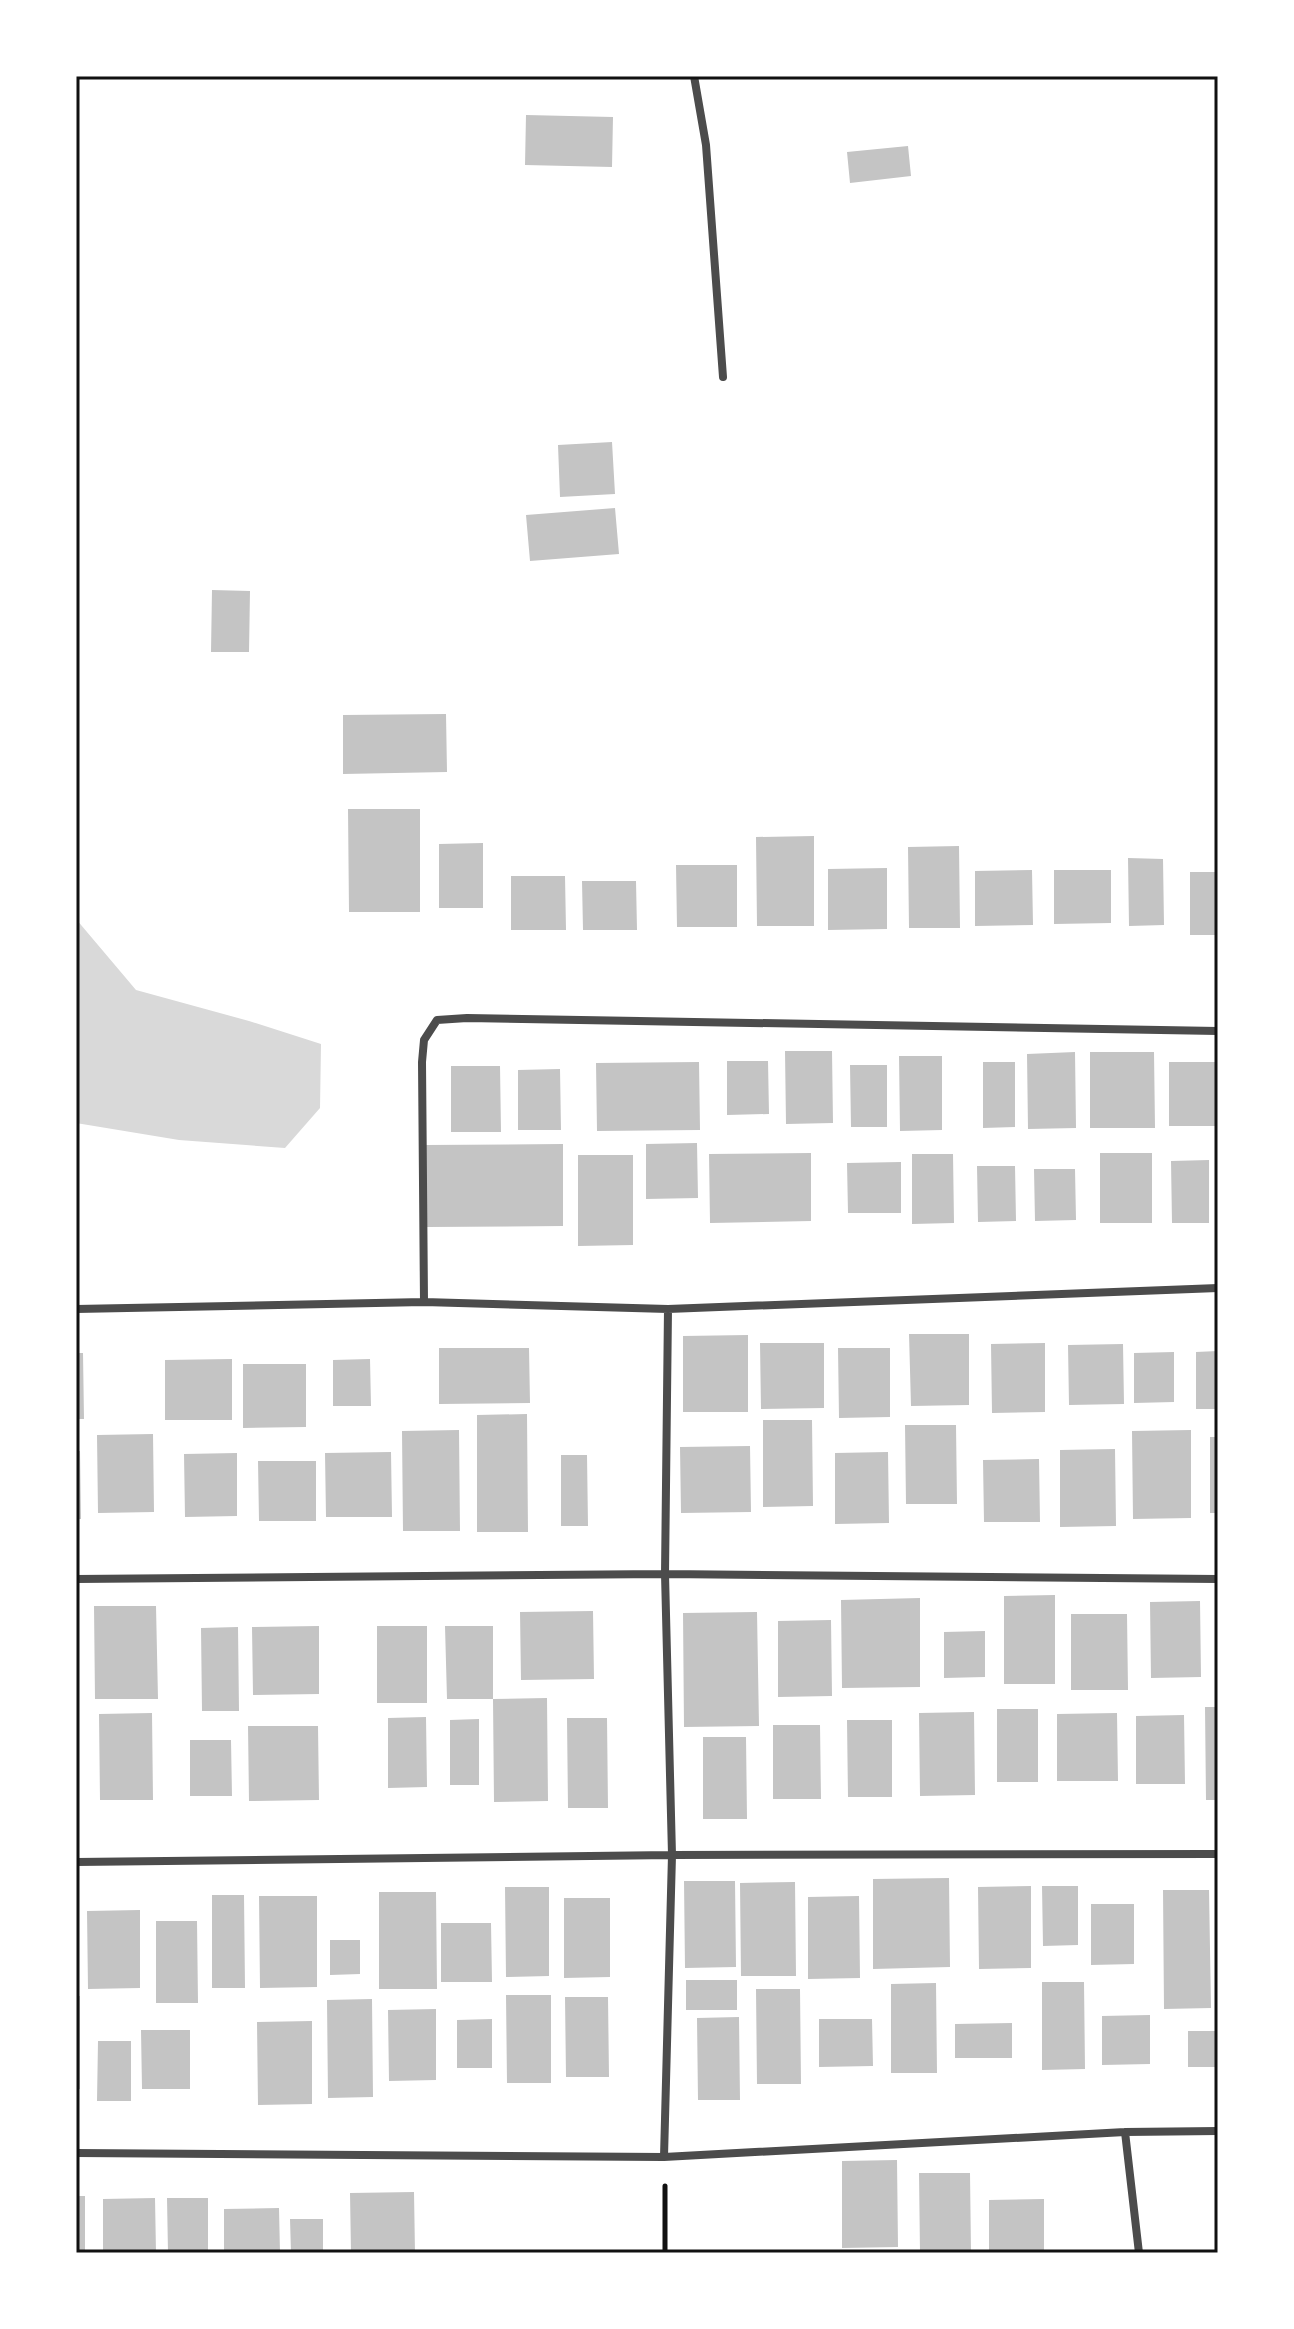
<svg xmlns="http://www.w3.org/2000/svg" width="1294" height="2329" font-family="Barlow,sans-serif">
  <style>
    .water { fill: #d9d9d9 }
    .building { fill: #c4c4c4 }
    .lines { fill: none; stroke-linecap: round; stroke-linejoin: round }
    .path { stroke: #111; stroke-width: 5 }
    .minor { stroke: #4c4c4c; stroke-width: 8 }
    .neatline { fill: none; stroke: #111; stroke-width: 3 }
  </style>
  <rect width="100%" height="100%" fill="#fff"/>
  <path class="water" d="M76 919 136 990 249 1021 321 1044 320 1108 285 1148 179 1140 76 1123Z"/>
  <path class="building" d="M526 115 613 117 612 167 525 165Z
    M908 146 911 176 850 183 847 152Z
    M612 442 615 494 560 497 558 445Z
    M615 508 619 554 530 561 526 515Z
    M212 590 250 591 249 652H211Z
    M446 714 447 772 343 774V715Z
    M348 809H420V912H349Z
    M814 836V926H757L756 837Z
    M483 843V908H439V844Z
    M959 846 960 928H909L908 847Z
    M1128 858 1163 859 1164 925 1129 926Z
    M676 865H737V927H677Z
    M887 868V929L828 930V869Z
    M1032 870 1033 925 975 926V871Z
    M1054 870H1111V923L1054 924Z
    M1190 872H1218V935H1190Z
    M511 876H565L566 930H511Z
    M582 881H636L637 930H583Z
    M785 1051H832L833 1123 786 1124Z
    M1075 1052 1076 1128 1028 1129 1027 1054Z
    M1090 1052H1154L1155 1128H1090Z
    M899 1056H942V1130L900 1131Z
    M727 1061H768L769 1114 727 1115Z
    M699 1062 700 1130 597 1131 596 1063Z
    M983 1062H1015V1127L983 1128Z
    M1169 1062H1217V1126H1169Z
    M850 1065H887V1127H851Z
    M451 1066H500L501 1132H451Z
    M560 1069 561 1130H518V1070Z
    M697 1143 698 1198 646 1199V1144Z
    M563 1144V1226L427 1227 425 1145Z
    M811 1153V1221L710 1223 709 1154Z
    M1100 1153H1152V1223H1100Z
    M912 1154H953L954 1223 912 1224Z
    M578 1155H633V1245L578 1246Z
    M1209 1160V1223H1172L1171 1161Z
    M901 1162V1213H848L847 1163Z
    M977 1166H1015L1016 1221 978 1222Z
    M1034 1169H1075L1076 1220 1035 1221Z
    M909 1334H969V1405L911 1406Z
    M748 1335V1412H683V1336Z
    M760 1343H824V1408L761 1409Z
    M1045 1343V1412L992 1413 991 1344Z
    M1123 1344 1124 1404 1069 1405 1068 1345Z
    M439 1348H529L530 1403 439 1404Z
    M838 1348H890V1417L839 1418Z
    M1218 1351V1409H1196V1352Z
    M1174 1352V1402L1134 1403V1353Z
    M76 1353H83L84 1419H76Z
    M232 1359V1420H165V1360Z
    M370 1359 371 1406H333V1360Z
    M243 1364H306V1427L243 1428Z
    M527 1414 528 1532H477V1415Z
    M763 1420H812L813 1506 763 1507Z
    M905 1425H956L957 1504H906Z
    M459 1430 460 1531H403L402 1431Z
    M1191 1430V1518L1133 1519 1132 1431Z
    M153 1434 154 1512 98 1513 97 1435Z
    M1210 1437H1218V1513H1210Z
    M750 1446 751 1512 681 1513 680 1447Z
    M1115 1449 1116 1526 1060 1527V1450Z
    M76 1451H80L81 1519H76Z
    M391 1452 392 1517H326L325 1453Z
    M888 1452 889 1523 835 1524V1453Z
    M237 1453V1516L185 1517 184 1454Z
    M561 1455H587L588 1526H561Z
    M1039 1459 1040 1522H984L983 1460Z
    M258 1461H316V1521H259Z
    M1055 1595V1684H1004V1596Z
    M920 1598V1687L842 1688 841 1600Z
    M1200 1601 1201 1677 1151 1678 1150 1602Z
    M94 1606H156L158 1699H95Z
    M593 1611 594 1679 521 1680 520 1612Z
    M757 1612 759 1726 684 1727 683 1613Z
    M1071 1614H1127L1128 1690H1071Z
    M831 1620 832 1696 778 1697V1621Z
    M319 1626V1694L253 1695 252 1627Z
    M377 1626H427V1703H377Z
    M445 1626H493V1699H447Z
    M238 1627 239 1711H202L201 1628Z
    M985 1631V1677L944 1678V1632Z
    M547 1698 548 1801 494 1802 493 1699Z
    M1205 1707H1218V1800H1206Z
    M997 1709H1038V1782H997Z
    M974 1712 975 1795 920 1796 919 1713Z
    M152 1713 153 1800H100L99 1714Z
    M1117 1713 1118 1781H1057V1714Z
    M1184 1715 1185 1784H1136V1716Z
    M426 1717 427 1787 388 1788V1718Z
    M567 1718H607L608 1808H568Z
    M479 1719V1785H450V1720Z
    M847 1720H892V1797H848Z
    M773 1725H820L821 1799H773Z
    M248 1726H318L319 1800 249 1801Z
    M703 1737H746L747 1819H703Z
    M190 1740H231L232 1796H190Z
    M949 1878 950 1967 873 1969V1879Z
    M684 1881H735L736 1967 685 1968Z
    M795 1882 796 1976H741L740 1883Z
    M1031 1886V1968L979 1969 978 1887Z
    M1042 1886H1078V1945L1043 1946Z
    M505 1887H549V1976L506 1977Z
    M1163 1890H1209L1211 2008 1164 2009Z
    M379 1892H436L437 1989H379Z
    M212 1895H244L245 1988H212Z
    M259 1896H317V1987L260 1988Z
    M859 1896 860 1978 808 1979V1897Z
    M564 1898H610V1977L564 1978Z
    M1091 1904H1134V1964L1091 1965Z
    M140 1910V1988L88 1989 87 1911Z
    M156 1921H197L198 2003H156Z
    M441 1923H491L492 1982H441Z
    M330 1940H360V1974L330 1975Z
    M686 1980H737V2010H686Z
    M1042 1982H1084L1085 2069 1042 2070Z
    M936 1983 937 2073H891V1984Z
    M756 1989H800L801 2084H757Z
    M506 1995H551V2083H507Z
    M76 1996H80V2089H76Z
    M565 1997H608L609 2077H566Z
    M372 1999 373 2097 328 2098 327 2000Z
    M436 2009V2080L389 2081 388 2010Z
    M1150 2015V2064L1102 2065V2016Z
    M739 2017 740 2100H698L697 2018Z
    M492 2019V2068H457V2020Z
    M819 2019H872L873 2066 819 2067Z
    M312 2021V2104L258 2105 257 2022Z
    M1012 2023V2058H955V2024Z
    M141 2030H190V2089H142Z
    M1188 2031H1218V2067H1188Z
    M98 2041H131V2101H97Z
    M897 2160 898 2247 842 2248V2161Z
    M919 2173H970L971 2253H920Z
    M414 2192 415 2253H351L350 2193Z
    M76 2196H85V2253H76Z
    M155 2198 156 2253H103V2199Z
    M167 2198H208V2253H168Z
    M1044 2199V2253H989V2200Z
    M279 2208 280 2253H224V2209Z
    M290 2219H323V2253H291Z"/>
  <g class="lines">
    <path class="path" d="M665 2186V2253"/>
    <path class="minor" d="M694 76 706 145 723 377
      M424 1302 422 1062 424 1040 437 1020 467 1018 1218 1031
      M76 1309 424 1302 668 1309 1218 1288
      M76 1579 665 1574 1218 1579
      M76 1862 672 1855 1218 1854
      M1125 2132 1139 2253
      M76 2153 664 2157 1125 2132 1218 2131
      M664 2157 672 1855 665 1574 668 1309"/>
  </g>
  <rect width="1294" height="2329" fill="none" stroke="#ffffff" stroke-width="156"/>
  <rect x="78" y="78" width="1138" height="2173" class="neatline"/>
</svg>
